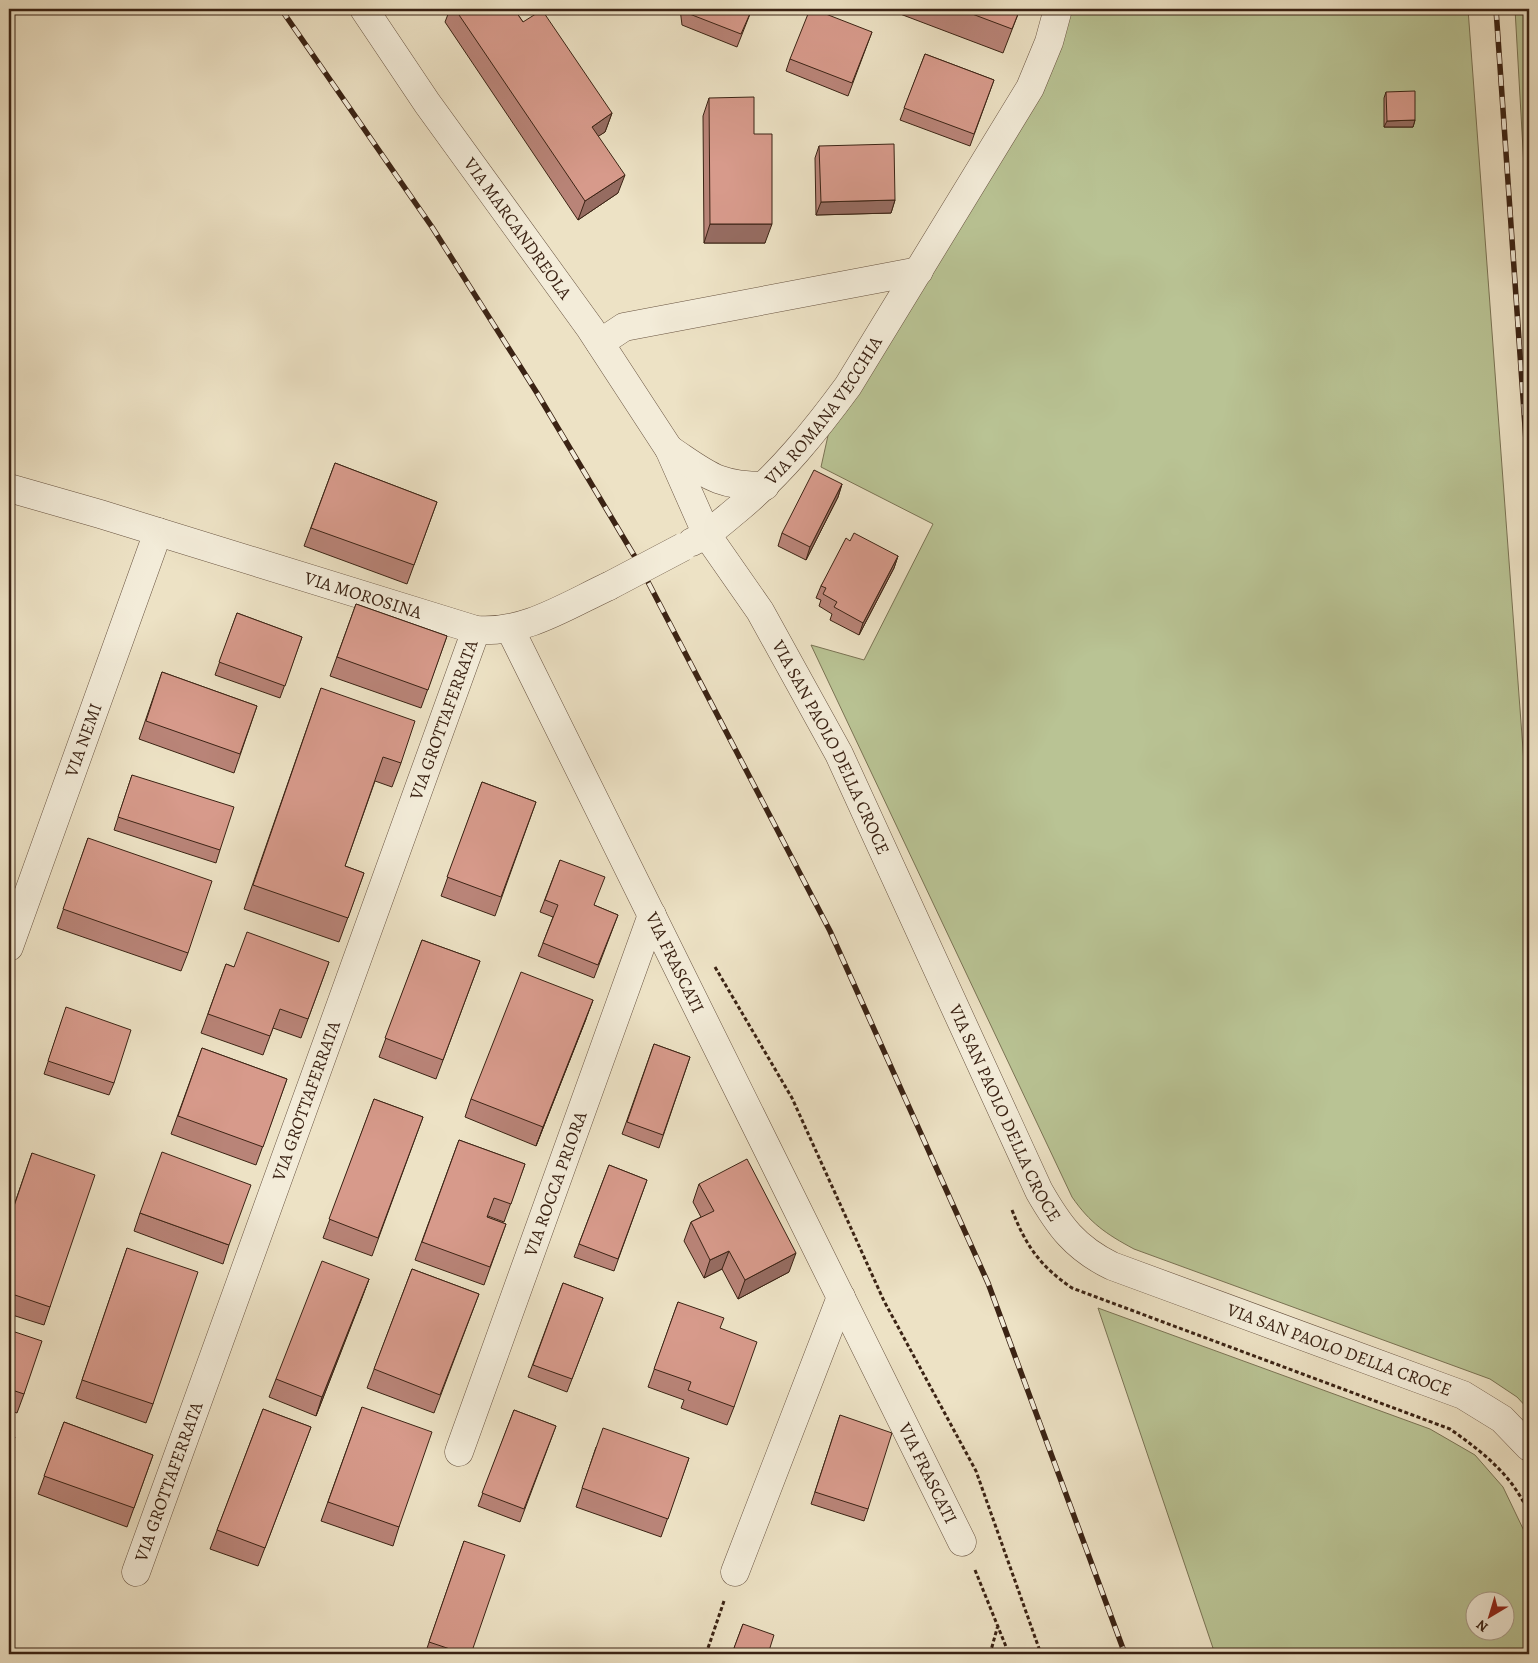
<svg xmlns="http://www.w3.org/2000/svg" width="1538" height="1663" font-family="Alegreya,serif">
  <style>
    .green { fill: #b9c394; stroke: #7a7354; fill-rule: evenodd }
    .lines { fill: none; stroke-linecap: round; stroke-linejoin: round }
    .street-casing { stroke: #685340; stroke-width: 29 }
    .path { stroke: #3b2314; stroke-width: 3; stroke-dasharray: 4 2.5; stroke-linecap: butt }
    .street { stroke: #f3ecd9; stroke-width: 28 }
    .rail-casing { stroke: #3b2314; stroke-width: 5.5 }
    .rail { stroke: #f3ecd9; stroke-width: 4; stroke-dasharray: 11; stroke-linecap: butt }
    .street-bridge-casing { stroke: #685340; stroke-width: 29; stroke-linecap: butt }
    .street-bridge { stroke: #f3ecd9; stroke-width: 28 }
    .wall { fill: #b98478; stroke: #3b2314 }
    .shaded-wall { fill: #966c61; stroke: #3b2314 }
    .building { fill: #d79a8b; stroke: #3b2314 }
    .labels { text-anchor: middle; stroke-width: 4; stroke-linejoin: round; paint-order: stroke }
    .street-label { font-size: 18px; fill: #3b2314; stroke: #f3ecd9 }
  </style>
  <rect width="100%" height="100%" fill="#ede2c5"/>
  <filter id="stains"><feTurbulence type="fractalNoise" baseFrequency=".004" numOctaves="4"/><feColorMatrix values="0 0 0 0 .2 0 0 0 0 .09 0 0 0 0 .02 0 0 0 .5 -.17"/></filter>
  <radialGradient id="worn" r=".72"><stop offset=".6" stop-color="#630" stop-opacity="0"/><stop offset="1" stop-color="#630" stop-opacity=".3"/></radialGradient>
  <path class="green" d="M1057 9H1468L1529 830V1410L1517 1397 1490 1379 1134 1249C1106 1234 1090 1223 1072 1197L811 645 864 660 933 524 821 467 835 404 919 271Z
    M1515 9H1529V167H1524Z
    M1098 1308 1430 1429 1475 1455 1503 1487 1527 1537 1529 1544V1654H1215ZM1476 1600H1506V1630H1476Z"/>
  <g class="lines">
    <defs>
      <g id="street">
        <path id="s1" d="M364 9 427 103 590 328 669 449 707 535 760 611 839 754 1039 1191C1059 1226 1075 1248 1112 1266L1463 1395 1502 1419 1529 1447"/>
        <path d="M600 343 624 327 919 271"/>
        <path d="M669 449C708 475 717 486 765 486"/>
        <path id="s2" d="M9 488 100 514 476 630C524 634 566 606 609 586"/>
        <path id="s3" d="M692 542C710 534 723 521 738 509 781 473 815 431 848 386L1030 88 1049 42 1058 9"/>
        <path id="s4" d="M510 629 962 1542"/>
        <path id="s5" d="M9 947 158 532"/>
        <path id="s6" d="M459 1452 652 915"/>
        <path id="s7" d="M136 1572 476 630"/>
        <path d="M735 1572 841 1297"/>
      </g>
    </defs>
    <use href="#street" class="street-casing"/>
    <path class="path" d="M715 967 792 1098 884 1301 976 1471 1041 1654
      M1012 1210C1026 1246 1040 1266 1072 1288L1450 1429C1484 1453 1512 1475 1529 1513
      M975 1570 1009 1654
      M706 1654 724 1601
      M990 1654 998 1625"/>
    <use href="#street" class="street"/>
    <defs>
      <path id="rail" d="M281 9 432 227 537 393 635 557 830 931 988 1283 1125 1654
        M1496 9 1529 484"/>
    </defs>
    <use href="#rail" class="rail-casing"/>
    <use href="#rail" class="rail"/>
    <defs>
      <path id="street-bridge" d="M609 586 683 547"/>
    </defs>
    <use href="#street-bridge" class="street-bridge-casing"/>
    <use href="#street-bridge" class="street-bridge"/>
  </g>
  <path class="wall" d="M450 9H514L523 22 612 113 605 132 598 136 618 193 578 220 445 22Z
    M680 9H752L737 47 682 25Z
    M887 9H1020L1003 53Z
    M872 32 848 96 786 71 790 59Z
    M925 54 994 80 970 146 900 120Z
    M1386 92 1415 120 1413 127H1384V98Z
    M709 98 754 134 765 243H704L703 116Z
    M819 146 895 200 891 213 816 215 815 158Z
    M335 463 437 502 407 584 304 546Z
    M842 484 838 497 806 560 778 546 782 533Z
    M850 541 898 556 894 568 859 635 830 620 832 614 819 606 821 600 816 598 821 586Z
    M356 604 447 636 421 708 330 676Z
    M237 613 302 637 280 698 215 675Z
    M162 672 257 706 234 773 139 739Z
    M321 688 401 763 392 787 375 781 345 866 364 873 339 942 244 909Z
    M132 775 220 850 216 863 114 830Z
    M482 782 536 802 495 916 441 896Z
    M88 838 188 953 181 971 57 928Z
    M560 860 594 905 618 915 594 978 538 956 553 917 540 912Z
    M422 940 480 961 436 1079 379 1057Z
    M329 962 301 1038 273 1028 263 1055 201 1033 226 964 234 967Z
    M586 1019 536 1146 465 1117 471 1099Z
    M62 1020 114 1083 109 1095 44 1074Z
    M654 1044 690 1057 659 1148 622 1134Z
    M202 1048 287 1079 256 1165 171 1134Z
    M374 1099 423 1117 372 1256 323 1238Z
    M459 1140 525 1164 504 1222 488 1216 487 1217 506 1224 484 1285 415 1260Z
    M32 1153 50 1307 44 1325 9 1314V1220Z
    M609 1165 647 1180 614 1271 574 1257Z
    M699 1184 789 1272 738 1299 722 1269 704 1278 684 1241 691 1222 701 1217 693 1202Z
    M140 1213 229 1245 223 1264 134 1231Z
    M127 1248 153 1404 146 1423 76 1398Z
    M412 1269 479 1294 434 1413 367 1388Z
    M369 1279 316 1416 269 1397 276 1379Z
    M563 1283 603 1298 567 1392 528 1377Z
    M678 1302 720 1328 734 1407 727 1425 681 1408 684 1400 648 1387Z
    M9 1330 24 1394 17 1413 9 1410Z
    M362 1407 399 1527 393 1546 321 1521Z
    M263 1409 311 1427 258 1566 210 1549Z
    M514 1410 556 1426 520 1522 478 1506Z
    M840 1415 868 1509 864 1521 811 1504Z
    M64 1422 153 1455 127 1527 38 1494Z
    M596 1447 689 1458 661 1537 576 1507Z
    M464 1541 471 1654H425Z
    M743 1624 768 1654H732Z"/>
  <path class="shaded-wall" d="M612 113 605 132 585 145 592 127Z
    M1415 120 1413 127H1384L1387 121Z
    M625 175 618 193 578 220 585 201Z
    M895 200 891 213 816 215 821 202Z
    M710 224H772L765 243H704Z
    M842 484 838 497 806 560 810 547Z
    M898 556 894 568 859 635 863 623Z
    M593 1000 586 1019 536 1146 543 1127Z
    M729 1251 722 1269 704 1278 710 1260Z
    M796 1253 789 1272 738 1299 745 1280Z
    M369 1279 362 1298 316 1416 322 1397Z"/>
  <path class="building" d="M455 9H514L523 22 542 10 612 113 592 127 625 175 585 201Z
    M686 9H752L741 34 687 13Z
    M810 9H813L872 32 852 83 790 59Z
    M959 9H1020L1012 29Z
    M925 54 994 80 974 134 904 108Z
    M1415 91V120L1387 121 1386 92Z
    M754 97V134H772V224H710L709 98Z
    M894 144 895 200 821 202 819 146Z
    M335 463 437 502 414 565 311 528Z
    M814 470 842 484 810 547 782 533Z
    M854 533 898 556 863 623 834 607 837 602 823 594 826 588 821 586 846 538 850 541Z
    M356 604 447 636 428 690 337 657Z
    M237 613 302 637 285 686 219 662Z
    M162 672 257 706 240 754 146 721Z
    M321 688 415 721 401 763 383 757 345 866 364 873 348 918 253 885Z
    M132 775 234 807 220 850 118 817Z
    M482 782 536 802 501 897 447 877Z
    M88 838 212 881 188 953 63 909Z
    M560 860 605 877 594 905 618 915 598 965 543 943 558 905 545 900Z
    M247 932 329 962 308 1019 280 1009 270 1036 208 1014 226 964 234 967Z
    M422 940 480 961 443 1060 385 1038Z
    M521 972 593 1000 543 1127 471 1099Z
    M66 1007 131 1030 114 1083 48 1061Z
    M654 1044 690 1057 663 1135 627 1122Z
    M202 1048 287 1079 263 1147 178 1116Z
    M374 1099 423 1117 378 1238 329 1219Z
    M459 1140 525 1164 511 1204 494 1198 487 1217 506 1224 490 1267 422 1242Z
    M162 1152 251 1185 229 1245 140 1213Z
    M32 1153 95 1175 50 1307 9 1293V1221Z
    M747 1159 796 1253 745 1280 729 1251 710 1260 691 1222 714 1211 699 1184Z
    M609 1165 647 1180 618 1259 579 1244Z
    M127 1248 198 1272 153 1404 82 1380Z
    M322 1261 369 1279 322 1397 276 1379Z
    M412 1269 479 1294 440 1395 374 1369Z
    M563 1283 603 1298 572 1379 533 1365Z
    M678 1302 724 1318 720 1328 757 1342 734 1407 688 1390 691 1382 654 1369Z
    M9 1330 42 1341 24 1394 9 1389Z
    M362 1407 432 1432 399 1527 328 1502Z
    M263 1409 311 1427 265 1548 217 1530Z
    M514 1410 556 1426 524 1509 482 1493Z
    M840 1415 892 1433 868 1509 815 1492Z
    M64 1422 153 1455 134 1508 44 1476Z
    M603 1428 689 1458 668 1519 582 1488Z
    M9 1435 15 1437 9 1455Z
    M464 1541 505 1555 471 1654H465L429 1642Z
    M743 1624 774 1635 768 1654H754L734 1648Z"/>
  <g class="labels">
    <g class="street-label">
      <text dy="6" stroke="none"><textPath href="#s1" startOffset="268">VIA MARCANDREOLA</textPath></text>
      <text dy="6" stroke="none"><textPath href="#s3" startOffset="188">VIA ROMANA VECCHIA</textPath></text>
      <text dy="6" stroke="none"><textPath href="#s2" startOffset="370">VIA MOROSINA</textPath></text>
      <text dy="6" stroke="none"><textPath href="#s7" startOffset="906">VIA GROTTAFERRATA</textPath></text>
      <text dy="6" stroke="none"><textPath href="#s5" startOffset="220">VIA NEMI</textPath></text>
      <text dy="6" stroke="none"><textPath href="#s1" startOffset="876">VIA SAN PAOLO DELLA CROCE</textPath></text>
      <text dy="6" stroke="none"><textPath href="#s4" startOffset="372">VIA FRASCATI</textPath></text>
      <text dy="6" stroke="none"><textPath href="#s7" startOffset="501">VIA GROTTAFERRATA</textPath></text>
      <text dy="6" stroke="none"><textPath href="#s1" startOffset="1281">VIA SAN PAOLO DELLA CROCE</textPath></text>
      <text dy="6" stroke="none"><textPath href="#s6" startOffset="285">VIA ROCCA PRIORA</textPath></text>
      <text dy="6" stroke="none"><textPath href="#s1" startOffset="1715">VIA SAN PAOLO DELLA CROCE</textPath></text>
      <text dy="6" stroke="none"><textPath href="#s4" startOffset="942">VIA FRASCATI</textPath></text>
      <text dy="6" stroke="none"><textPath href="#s7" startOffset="96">VIA GROTTAFERRATA</textPath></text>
    </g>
  </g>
  <rect width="1538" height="1663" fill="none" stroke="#ede2c5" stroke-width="30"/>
  <rect x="10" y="10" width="1518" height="1643" fill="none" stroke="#3b2314" stroke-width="2.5"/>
  <rect x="15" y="15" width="1508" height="1633" fill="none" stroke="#3b2314"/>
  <g transform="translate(1490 1616) rotate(218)"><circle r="24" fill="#f3ecd9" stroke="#a99c8a"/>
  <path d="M0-4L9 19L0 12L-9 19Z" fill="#8f2418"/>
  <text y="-8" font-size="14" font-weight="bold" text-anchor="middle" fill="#3b2314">N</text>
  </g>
  <rect width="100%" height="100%" filter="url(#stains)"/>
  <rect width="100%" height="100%" fill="url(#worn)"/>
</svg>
